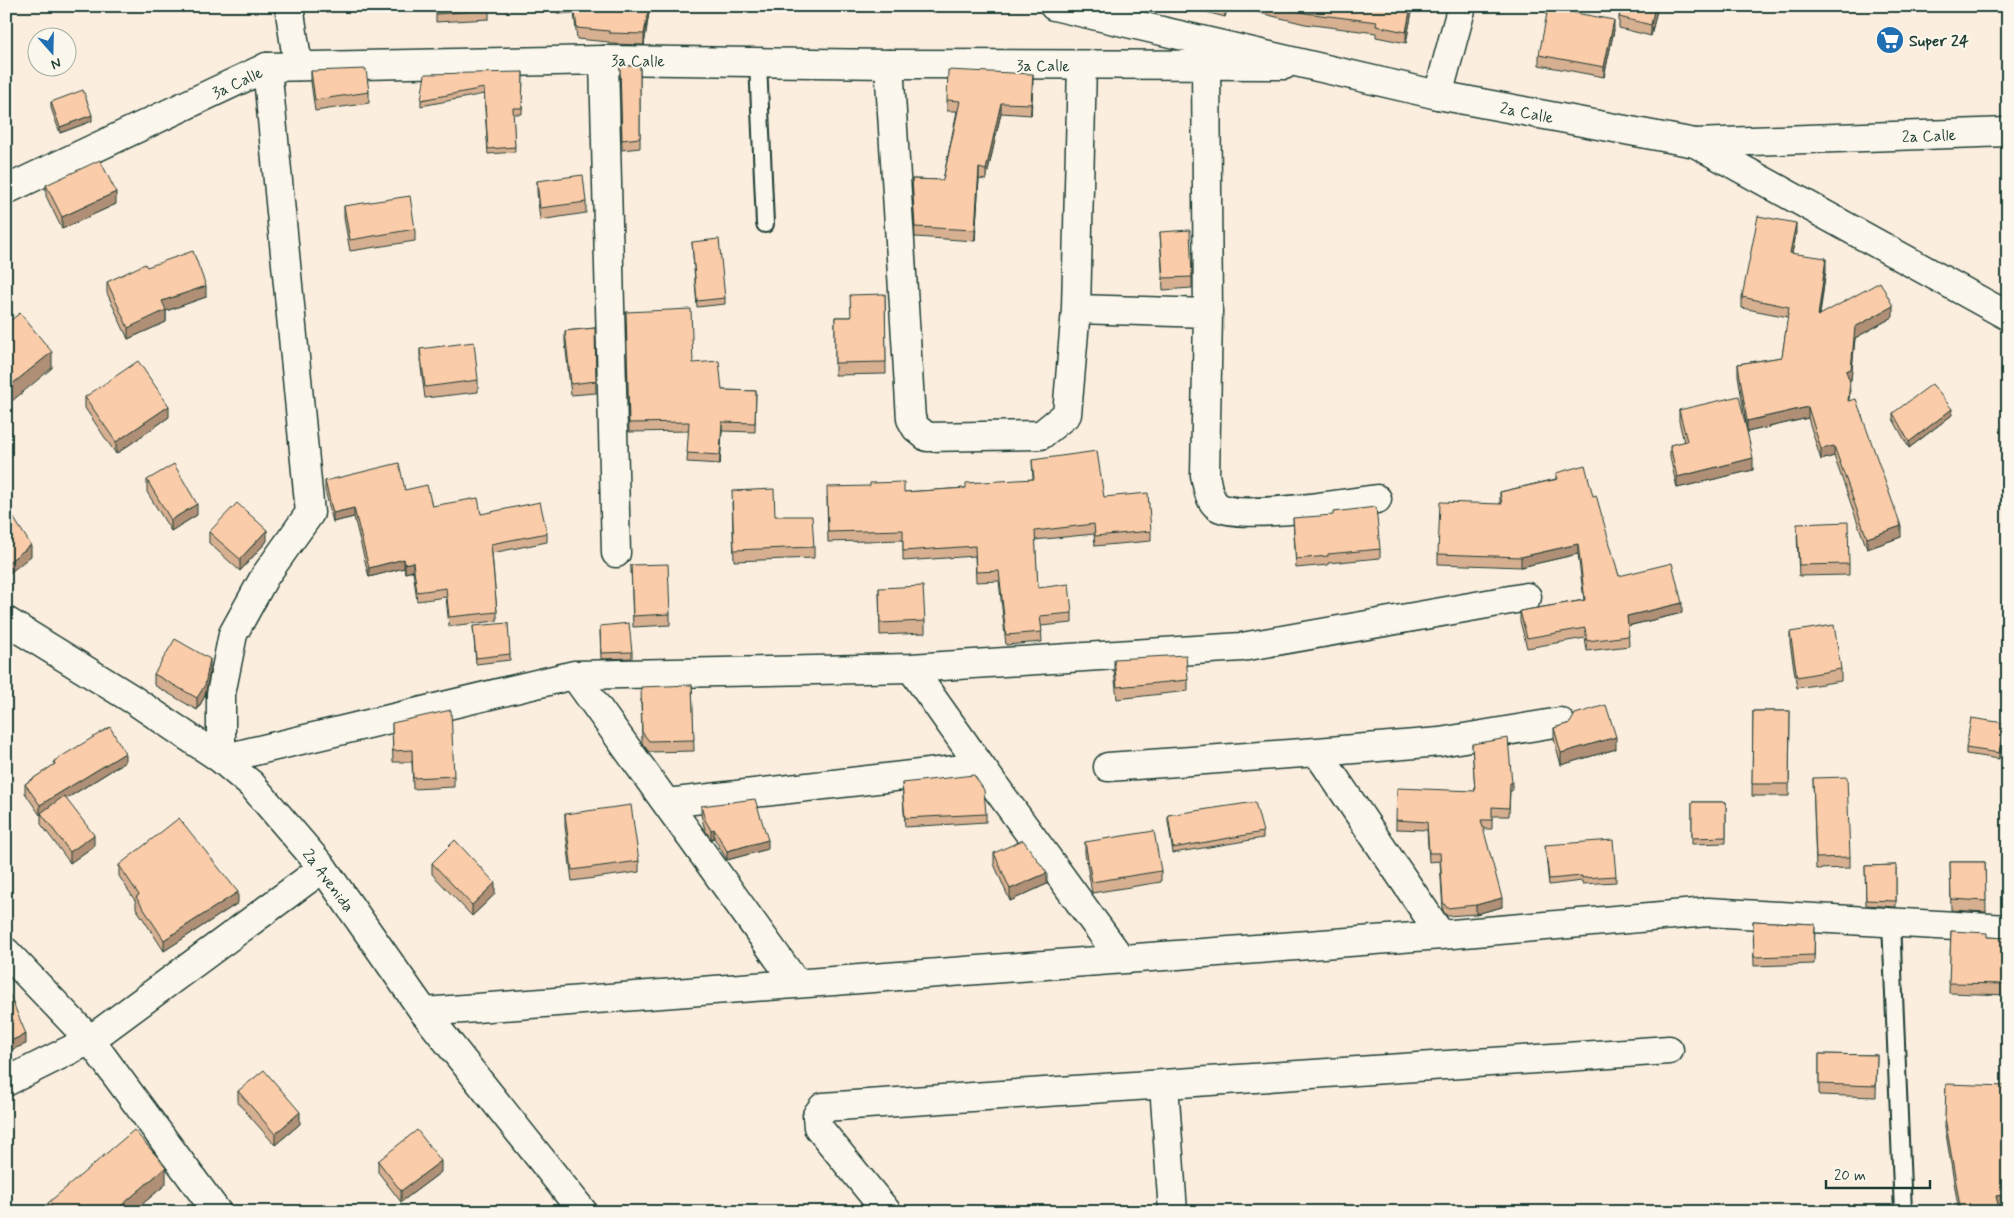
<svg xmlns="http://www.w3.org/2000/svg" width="2014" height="1218" font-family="Mynerve,sans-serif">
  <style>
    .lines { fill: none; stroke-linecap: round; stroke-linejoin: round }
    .service-casing { stroke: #1f3d34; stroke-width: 20 }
    .minor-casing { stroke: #1f3d34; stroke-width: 31 }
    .tertiary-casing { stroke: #1f3d34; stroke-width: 31 }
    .secondary-casing { stroke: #1f3d34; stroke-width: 31 }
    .service { stroke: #fbf7ec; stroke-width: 16 }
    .minor { stroke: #fbf7ec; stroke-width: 28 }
    .tertiary { stroke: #fbf7ec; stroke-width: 28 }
    .secondary { stroke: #fbf7ec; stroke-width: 28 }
    .wall { fill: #d7af91; stroke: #1f3d34 }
    .shaded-wall { fill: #af8f76; stroke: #1f3d34 }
    .building { fill: #facca9; stroke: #1f3d34 }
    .labels { text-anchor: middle; stroke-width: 4; stroke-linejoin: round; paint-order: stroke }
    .poi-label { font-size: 16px; font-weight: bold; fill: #1f3d34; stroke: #fbf7ec; text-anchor: start }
    .street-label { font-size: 16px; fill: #1f3d34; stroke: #fbf7ec }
  </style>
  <rect width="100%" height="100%" fill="#fbeedf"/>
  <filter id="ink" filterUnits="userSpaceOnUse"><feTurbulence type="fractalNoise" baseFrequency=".02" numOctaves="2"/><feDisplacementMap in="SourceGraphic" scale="10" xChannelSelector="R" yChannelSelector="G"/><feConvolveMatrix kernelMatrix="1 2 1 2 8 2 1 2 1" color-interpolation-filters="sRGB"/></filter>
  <g filter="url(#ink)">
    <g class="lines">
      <defs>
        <path id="service" d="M758 62 765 224
          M1891 922 1903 1212"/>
        <path id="minor" d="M289 6 298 66
          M604 60 616 553
          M889 64 911 419 916 428 927 437 1041 435 1067 414 1076 309 1082 65
          M1206 66 1208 313 1205 475C1207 485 1209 500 1217 506 1237 521 1349 503 1377 499
          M267 67 310 513 265 576 233 634 221 694V759L574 675 911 668 1242 647 1527 597
          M1438 95 1462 6
          M1695 143 2008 316
          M1076 309 1208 313
          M911 668 981 767
          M574 675 796 983
          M1317 752 1440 742 1560 722
          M1108 767 1317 752 1441 935
          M667 803 981 767 1121 959
          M6 952 90 1040 217 1212
          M424 1012 1441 935 1708 912 2008 929
          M6 1082 90 1040 323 868
          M1164 1085 1173 1212
          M887 1212 818 1127 817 1115 823 1107 1669 1050"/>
        <path id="tertiary" d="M6 190 267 67 604 60 889 64 1284 65
          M6 621 132 699 221 759 252 785 323 868 424 1012 583 1212"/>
        <path id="secondary" d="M1054 6 1438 95 1695 143 2008 132"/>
      </defs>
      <use href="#service" class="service-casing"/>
      <use href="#minor" class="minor-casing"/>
      <use href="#tertiary" class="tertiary-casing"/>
      <use href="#secondary" class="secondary-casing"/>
      <use href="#service" class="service"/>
      <use href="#minor" class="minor"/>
      <use href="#tertiary" class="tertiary"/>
      <use href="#secondary" class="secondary"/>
    </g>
    <path class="wall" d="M489 6V19L436 22V14Z
      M558 6H650L644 45 609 44V42L577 39 574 13 558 14Z
      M1187 6H1228L1225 17 1187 7Z
      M1252 6H1413L1406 43 1376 37V33L1305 24 1252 11Z
      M1622 6H1658L1651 36 1619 28V17Z
      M1614 30 1604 77 1539 65V55Z
      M620 66H640V148L622 150Z
      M311 71 369 92V103L315 111 311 82Z
      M523 72 522 114H513L515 152 488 154 484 94 421 106V100Z
      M1033 85 1031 115 1001 113 986 180 979 179 975 241 915 237 912 179 943 180 957 111H947V100Z
      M51 102 92 121 60 133 51 108Z
      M537 181 586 202V213L540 220 537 192Z
      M46 185 116 204 62 229 46 196Z
      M344 206 415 229V241L350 251 344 218Z
      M1160 232 1192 277V288L1163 290Z
      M1796 234 1792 253 1826 269 1820 315 1893 317 1855 338 1851 380H1849L1850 392 1849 400 1901 537 1867 549 1834 456 1821 460 1808 418 1747 432 1753 470 1677 488 1670 457V445L1684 442 1679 421V410L1747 431 1738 375V364L1782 357 1788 317 1742 308V297Z
      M692 242 725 298V304L697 307Z
      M147 267 206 297 166 311V322L128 339 107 293V282Z
      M885 294 886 374 835 375V317H850Z
      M626 312 693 363 722 390 756 391 755 432 722 431 720 464 687 462 689 431 629 432Z
      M595 328 596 393 571 395 565 342V331Z
      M420 349 478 380V392L425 398 420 360Z
      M85 397 169 417 116 454 85 408Z
      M1893 413 1952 415 1909 448 1893 419Z
      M1032 460 1104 497 1151 531V541L1095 546 1094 534 1035 540 1038 588 1072 613V623L1041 626 1042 642 1006 645 999 581 976 582 975 556 903 561V540L828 542 827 497 966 488 1033 479Z
      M1556 473 1593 496 1619 576 1682 613 1628 626 1629 646 1587 651 1585 638 1527 648 1520 621V611L1584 600 1578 554 1521 567 1438 564V554L1500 504V492L1556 479Z
      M147 480 197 515 171 531 147 492Z
      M325 481 405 490 432 506 481 514 547 533V542L492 553 497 612V621L449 626 446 597 417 601 413 571 405 573 404 568 369 577 354 517 333 522 325 490Z
      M732 502 775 516 814 547V558L734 561Z
      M1293 518 1380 549V558L1328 563V565L1296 568Z
      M209 532 267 541 240 571 209 543Z
      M1797 535 1849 564V575L1799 576Z
      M631 565 670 614V625L633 627Z
      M879 588 925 621V633L880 635Z
      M473 626 510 654V660L476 664Z
      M600 631 632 652V658L601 659Z
      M1790 632 1841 669V681L1797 688 1790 643Z
      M1114 659 1188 680V691L1117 699 1114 671Z
      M210 671 205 696 197 710 154 685V674Z
      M692 685 694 751 649 752 642 743 641 699Z
      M1753 711H1790L1789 796H1752Z
      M392 723 454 776V787L413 789 412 762H393Z
      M1570 723 1616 749 1561 765 1554 739V728Z
      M2004 729 1999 759 1966 754V748Z
      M1472 744 1512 783V791H1510L1509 816H1492V829H1483L1502 907 1476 914 1447 916 1443 911 1440 861 1429 862 1427 830 1396 829V820L1475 791Z
      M54 761 125 762 66 799 94 846 70 863 41 824V814L40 815 25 793V784L54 765Z
      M1813 778 1850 857V868L1816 869Z
      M902 783 986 814V822L905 827Z
      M1692 802H1726V843L1692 844Z
      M701 806 768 849 727 860 714 838 711 839 705 830 701 815Z
      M565 814 639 861V872L572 881 565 826Z
      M1168 815 1263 832V838L1173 853 1168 821Z
      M1085 842 1161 871V882L1092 893 1085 853Z
      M1545 845 1616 876V882L1582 884V881L1549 885Z
      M994 853 1047 884 1010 901 994 864Z
      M1950 862H1985L1986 912 1951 910Z
      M432 863 495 894 472 916 432 874Z
      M119 865 238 903 164 951 136 908V902L119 876Z
      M1896 865V907L1866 905 1865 866Z
      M1753 921 1815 924 1814 964 1754 966Z
      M1951 931 1987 937 2008 938V995L1949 993Z
      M1819 1054 1877 1055 1876 1097 1819 1095Z
      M1946 1084 2005 1159 2008 1158V1203L1998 1206 1999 1212H1959L1945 1128Z
      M238 1091 300 1124 275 1145 238 1103Z
      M378 1161 441 1172 401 1202 378 1172Z
      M166 1184 133 1212H48V1203Z"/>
    <path class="shaded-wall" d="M649 6H650L644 45V34Z
      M1227 6H1228L1225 17V11Z
      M1411 6H1413L1406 43V32Z
      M1655 6H1658L1651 36V25Z
      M1614 20V30L1604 77V67Z
      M1033 74V85L1031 115V104Z
      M1001 103V113L986 180V170Z
      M92 115V121L60 133V127Z
      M979 168V179L975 241V230Z
      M116 192V204L62 229V217Z
      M1796 223V234L1790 263V253Z
      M1826 258V269L1818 326V316Z
      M206 286V297L166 311V322L128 339V328L162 301Z
      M1893 306V317L1855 338 1851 380 1846 382V371L1855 327Z
      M52 352V368L6 406V389Z
      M169 406V417L116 454V442Z
      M1808 407V418L1747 432V421Z
      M1952 409V415L1909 448V442Z
      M722 422V431L720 464V455Z
      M1834 446V456L1821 460V449Z
      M1753 458V470L1677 488V477Z
      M197 504V515L171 531V520Z
      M354 508V517L333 522V513Z
      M1901 526V537L1867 549V538Z
      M267 530V541L240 571V559Z
      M1578 544V554L1521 567V557Z
      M31 545V556L6 576V564Z
      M404 559V568L369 577V568Z
      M413 562V571L405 573V564Z
      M1682 603V613L1627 626V616Z
      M210 659V671L205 696 197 710V698Z
      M2004 723V729L1999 759V753Z
      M1616 737V749L1561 765V753Z
      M125 753V762L40 815V805Z
      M714 829V838L711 839V830Z
      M94 835V846L70 863V852Z
      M768 840V849L727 860V851Z
      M1047 873V884L1010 901V889Z
      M495 883V894L472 916V905Z
      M238 892V903L164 951V940Z
      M1502 898V907L1476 914V905Z
      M26 1034V1044L6 1052V1043Z
      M300 1112V1124L275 1145V1134Z
      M441 1161V1172L401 1202V1191Z
      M166 1167V1184L133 1212H114Z
      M2008 1194V1203L1996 1206V1196Z"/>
    <path class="building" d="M437 6H489V10L436 14Z
      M574 6H649L644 34 609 33V31L577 28Z
      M1206 6H1227L1225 11Z
      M1279 6H1411L1406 32 1376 26 1377 22 1305 13Z
      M1622 6H1655L1651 25 1619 17Z
      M1548 8 1614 20 1604 67 1539 55Z
      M620 66H640V138L622 140Z
      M366 69 369 92 315 100 311 71Z
      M948 70 1033 74 1031 104 1001 103 986 170 979 168 975 230 915 227 912 179 943 180 960 101 947 100Z
      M523 72 522 108H513L515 147 488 149 484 88 421 100 425 74Z
      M83 90 92 115 60 127 51 102Z
      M100 160 116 192 62 217 46 185Z
      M583 175 586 202 540 208 537 181Z
      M410 196 415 229 350 240 344 206Z
      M1758 216 1796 223 1790 253 1826 258 1818 316 1880 282 1893 306 1855 327 1851 369 1846 371 1850 382 1848 401 1856 399 1901 526 1867 538 1834 446 1821 449 1808 407 1747 421 1738 364 1782 357 1789 307 1742 297Z
      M1190 230 1192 277 1163 278 1160 232Z
      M719 239 725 298 697 301 692 242Z
      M193 251 206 286 162 301 166 310 128 328 107 282 145 264 147 267Z
      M885 294 886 362 835 363V317H851L850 295Z
      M691 309 693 363 719 361 722 390 756 391 755 423 722 422 720 455 687 453 689 422 629 423 626 312Z
      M20 313 52 352 6 389V324Z
      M595 328 596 381 571 384 565 331Z
      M474 342 478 380 425 387 420 349Z
      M138 361 169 406 116 442 85 397Z
      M1932 384 1952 409 1909 442 1893 413Z
      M1739 396 1753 458 1677 477 1670 445 1687 441 1679 410Z
      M1097 451 1104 497 1148 493 1151 531 1095 536 1094 524 1035 531 1038 588 1069 584 1072 613 1040 616 1042 632 1006 635 999 571 976 572 975 546 903 551V530L828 532 827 487 870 486V483L904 482V492L966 488V483L1034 479 1032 460Z
      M399 463 405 490 427 485 432 506 478 498 481 514 540 502 547 533 491 544 497 612 449 617 446 588 417 592 413 562 405 564 404 559 369 568 354 508 333 513 325 481Z
      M174 464 197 504 171 520 147 480Z
      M1585 465 1593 496 1596 495 1619 576 1672 563 1682 603 1627 616 1629 636 1587 641 1585 628 1527 638 1520 611 1585 600 1578 544 1521 557 1438 554 1440 502 1502 504 1500 492 1558 479 1556 473Z
      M774 489 775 516H812L814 547 734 550 732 491Z
      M237 503 267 530 240 559 209 532Z
      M6 506 31 545 6 564Z
      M1376 507 1380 549 1328 554V556L1296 559 1293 518 1333 515V512Z
      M1848 522 1849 564 1799 565 1797 524Z
      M668 564 670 614 633 616 631 565Z
      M923 586 925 621 880 623 879 588Z
      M508 623 510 654 476 658 473 626Z
      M629 623 632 652 601 653 600 626Z
      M1834 625 1841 669 1797 677 1790 632Z
      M175 639 210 659 205 685 197 698 154 674Z
      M1186 655 1188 680 1117 687 1114 659Z
      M692 685 694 740 649 741 642 732 641 687Z
      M1606 705 1616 737 1561 753 1554 728 1570 723 1575 714Z
      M451 710 454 776 413 778 412 750 393 751 392 723Z
      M1753 711H1790L1789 784H1752Z
      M1971 718 2004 723 1999 753 1966 748Z
      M110 727 125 753 40 805 25 784 55 764 54 761Z
      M1508 738 1512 783H1510L1509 808 1492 807V820H1481L1502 898 1476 905 1447 908 1443 902 1440 853H1429L1427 822 1396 820 1397 788 1475 791 1472 744Z
      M974 775 984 790 986 814 905 818 902 783Z
      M1847 777 1850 857 1816 858 1813 778Z
      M64 796 94 835 70 852 41 813Z
      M755 799 768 840 727 851 714 829 711 830 705 820 701 806Z
      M1255 802 1263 832 1173 848 1168 815Z
      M1692 802H1726V837L1692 838Z
      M631 805 639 861 572 870 565 814Z
      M179 818 238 892 164 940 136 897 139 895 119 865Z
      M1154 831 1161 871 1092 882 1085 842Z
      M455 840 495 883 472 905 432 863Z
      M1023 840 1047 873 1010 889 994 853Z
      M1613 840 1616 876 1582 878V876L1549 879 1545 845Z
      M1950 862H1985L1986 901 1951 899Z
      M1896 865V901L1866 900 1865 866Z
      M1753 921 1815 924 1814 955 1754 957Z
      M1951 931 1987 933V937L2008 938V984L1949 983Z
      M8 991 26 1034 6 1043V992Z
      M1819 1054 1877 1055 1876 1086 1819 1084Z
      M264 1070 300 1112 275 1134 238 1091Z
      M1946 1084 2007 1086 2005 1159 2008 1158V1194L1996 1196 1999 1209 1983 1212H1961L1945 1118Z
      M134 1130 166 1167 114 1212H56L48 1203Z
      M417 1130 441 1161 401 1191 378 1161Z"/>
  </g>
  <defs>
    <symbol id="supermarket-disc" viewBox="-11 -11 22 22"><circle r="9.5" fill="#1f6fb2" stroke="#fbf7ec"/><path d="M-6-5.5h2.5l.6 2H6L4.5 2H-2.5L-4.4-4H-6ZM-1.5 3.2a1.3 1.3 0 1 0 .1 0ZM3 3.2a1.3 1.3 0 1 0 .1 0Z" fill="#fff"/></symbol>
  </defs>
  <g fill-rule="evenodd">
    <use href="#supermarket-disc" x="1874" y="24" width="32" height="32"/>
  </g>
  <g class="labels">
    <g class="poi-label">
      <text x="1909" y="46">Super 24</text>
    </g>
    <g class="street-label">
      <text transform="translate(638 60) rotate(1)" y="6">3a Calle</text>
      <text x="1043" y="71">3a Calle</text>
      <text transform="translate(237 82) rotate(-25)" y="6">3a Calle</text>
      <text transform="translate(1527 112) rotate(11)" y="6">2a Calle</text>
      <text transform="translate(1929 135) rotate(-2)" y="6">2a Calle</text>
      <text transform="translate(329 880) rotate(53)" y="6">2a Avenida</text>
    </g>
  </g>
  <rect width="2014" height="1218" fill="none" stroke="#fbf7ec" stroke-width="25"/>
  <rect x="12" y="12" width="1989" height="1193" fill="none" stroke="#1f3d34" stroke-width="2" filter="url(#ink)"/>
  <g transform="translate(52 52) rotate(160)"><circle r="24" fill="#fbf7ec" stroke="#a3ada2"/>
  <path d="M0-4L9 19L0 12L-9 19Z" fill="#1f6fb2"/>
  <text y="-8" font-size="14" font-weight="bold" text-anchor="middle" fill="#1f3d34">N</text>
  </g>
  <path d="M1826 1180v8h104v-8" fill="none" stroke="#1f3d34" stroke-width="2.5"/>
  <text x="1834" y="1180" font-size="15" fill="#1f3d34" stroke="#fbf7ec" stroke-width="4" paint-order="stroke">20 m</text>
</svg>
